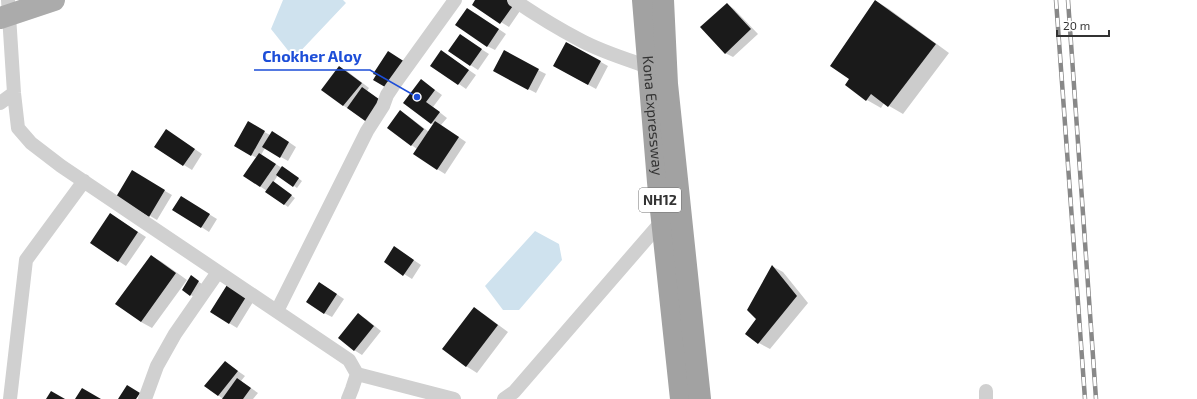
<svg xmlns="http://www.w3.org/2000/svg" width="1197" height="399" font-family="'Exo 2',sans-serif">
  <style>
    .water { fill: #cfe2ee }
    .shadow { fill: #0003 }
    .building { fill: #1a1a1a }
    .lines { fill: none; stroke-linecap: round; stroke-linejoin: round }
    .minor { stroke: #d0d0d0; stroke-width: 14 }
    .primary { stroke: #ababab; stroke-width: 22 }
    .trunk { stroke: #a2a2a2; stroke-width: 22 }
    .rail-casing { stroke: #888; stroke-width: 4.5 }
    .rail { stroke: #fff; stroke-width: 3; stroke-dasharray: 9; stroke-linecap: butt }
    .labels { text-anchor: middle; stroke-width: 4; stroke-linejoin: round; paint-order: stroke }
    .shield { fill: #fff; stroke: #707070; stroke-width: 1 }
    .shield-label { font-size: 14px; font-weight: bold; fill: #333 }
    .street-label { font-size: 15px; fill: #333; stroke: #fff }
    .leader { fill: none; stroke: #1d4ed8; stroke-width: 1.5 }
    .callout-dot { fill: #1d4ed8; stroke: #fff; stroke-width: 1.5 }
    .callout-label { font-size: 16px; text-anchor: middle; font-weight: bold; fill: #1d4ed8; stroke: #fff; stroke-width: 4; stroke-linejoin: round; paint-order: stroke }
  </style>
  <rect width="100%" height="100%" fill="#fff"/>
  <path class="water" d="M283 0H343L346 3 294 58 271 29Z
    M535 231 559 244 562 260 519 310H503L485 286Z"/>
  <path class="shadow" d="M477 0 522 8 509 27 473 5Z
    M876 1 889 9 949 53 903 114 884 103 881 108 867 100 850 79Z
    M727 4 734 9 758 34 733 57 725 53Z
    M475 13 506 34 495 50 487 46Z
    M467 40 489 54 478 70 449 51Z
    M567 43 608 66 596 89 554 66Z
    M449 56 476 75 466 89 432 65Z
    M340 67 347 71 369 88 367 91 390 107 376 126 344 106 322 89Z
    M538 70 546 74 536 93 502 75Z
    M421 80 442 95 433 107 447 118 441 125 466 142 445 174 437 169 417 149 388 128 400 112 408 116 429 132 434 125 404 102Z
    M248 123 270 135 280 136 296 147 288 161 265 148 261 155 282 168 286 169 302 181 297 188 278 175 273 183 295 198 288 207 267 192V191L245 176 257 158 235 146Z
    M174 135 202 154 192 170 155 147Z
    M132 172 172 195 157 220 118 197Z
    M189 202 217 219 209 232 174 209Z
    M118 219 146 237 126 266 91 243Z
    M402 252 421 265 412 279 385 262Z
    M151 256 162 262 187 280 152 328 141 322Z
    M772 266 783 272 808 303 770 349 759 343 747 333 757 319Z
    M191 277 202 284 194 297 183 290Z
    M320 283 344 299 332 317 324 313Z
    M227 286 253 302 237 328 211 312Z
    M474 309 485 315 508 332 477 373 466 366Z
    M358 315 366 319 381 331 362 355 354 350Z
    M225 362 245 376 241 381 258 393 253 399H223L218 395Z"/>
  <path class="building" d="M475 0H510L515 3 500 24 472 5Z
    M875 0 936 44 888 107 871 94 866 101 845 85 849 79 830 66Z
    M727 3 751 29 725 54 700 27Z
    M467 8 499 29 487 47 455 25Z
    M460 34 482 49 470 66 448 51Z
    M566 42 601 61 588 85 553 66Z
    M441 50 469 70 458 85 430 66Z
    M504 50 539 69 528 90 493 71Z
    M388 51 405 62 385 87 373 80 376 75 373 74Z
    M339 66 362 83 343 106 321 90Z
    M421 79 435 90 426 102 440 112 431 124 403 103Z
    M362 87 383 102 368 123 347 108Z
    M400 110 424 129 411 146 387 128Z
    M248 121 265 131 251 156 234 146Z
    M435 121 459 137 437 170 413 154Z
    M166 129 195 149 183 166 154 147Z
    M272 131 289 142 280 158 262 147Z
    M259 153 276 164 260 187 243 176Z
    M282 166 299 178 293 187 276 175Z
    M132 170 165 190 149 217 116 197Z
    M273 181 292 195 284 205 265 192Z
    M181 196 210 214 201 228 172 210Z
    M110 213 138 232 118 262 90 243Z
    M394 246 414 260 403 276 384 262Z
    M151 255 176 273 141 322 115 304Z
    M772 265 797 296 758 344 745 334 756 319 747 310Z
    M191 275 199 281 190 296 182 290Z
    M319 282 337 294 324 314 306 302Z
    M227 285 246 297 229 324 210 312Z
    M474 307 498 325 466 367 442 349Z
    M358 313 374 326 354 351 338 338Z
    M225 361 238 371 218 396 204 386Z
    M237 378 251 388 243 399H222Z
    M127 385 140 393 136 399H118Z
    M82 388 101 399H75Z
    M51 391 65 399H46Z"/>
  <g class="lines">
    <path class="minor" d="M8 0 14 93 18 128 31 143 61 166 349 360 357 374 352 389 348 399
      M514 0C536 15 557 28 580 40 602 52 626 59 649 67
      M0 103 14 93
      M277 311 367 131 383 106 387 95 393 86 455 0
      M357 374 454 399
      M986 391V399
      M10 399 26 260 84 181
      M145 399 157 366 175 334 218 272
      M504 399 514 392 663 220"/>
    <path class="primary" d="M0 18 54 0"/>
    <g class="trunk">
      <path id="s1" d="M643 0 658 182 681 399"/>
      <path d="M663 0 667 84 700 399"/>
    </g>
    <defs>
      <path id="rail" d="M1056 0 1085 399
        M1068 0 1096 399"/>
    </defs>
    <use href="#rail" class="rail-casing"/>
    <use href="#rail" class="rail"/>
  </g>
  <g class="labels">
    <rect class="shield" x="639" y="188" width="42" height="24" rx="3"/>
    <g class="shield-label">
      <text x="660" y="205">NH12</text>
    </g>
    <g class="street-label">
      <text dy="5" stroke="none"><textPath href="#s1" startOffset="116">Kona Expressway</textPath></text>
    </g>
  </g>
  <path class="leader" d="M417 97L370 70H254"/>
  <circle class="callout-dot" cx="417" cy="97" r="4"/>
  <g class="callout-label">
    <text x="312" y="62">Chokher Aloy</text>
  </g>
  <path d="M1057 30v6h52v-6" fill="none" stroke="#333333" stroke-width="2"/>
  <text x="1063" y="30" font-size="12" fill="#333333" stroke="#ffffff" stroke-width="3" paint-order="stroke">20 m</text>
</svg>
